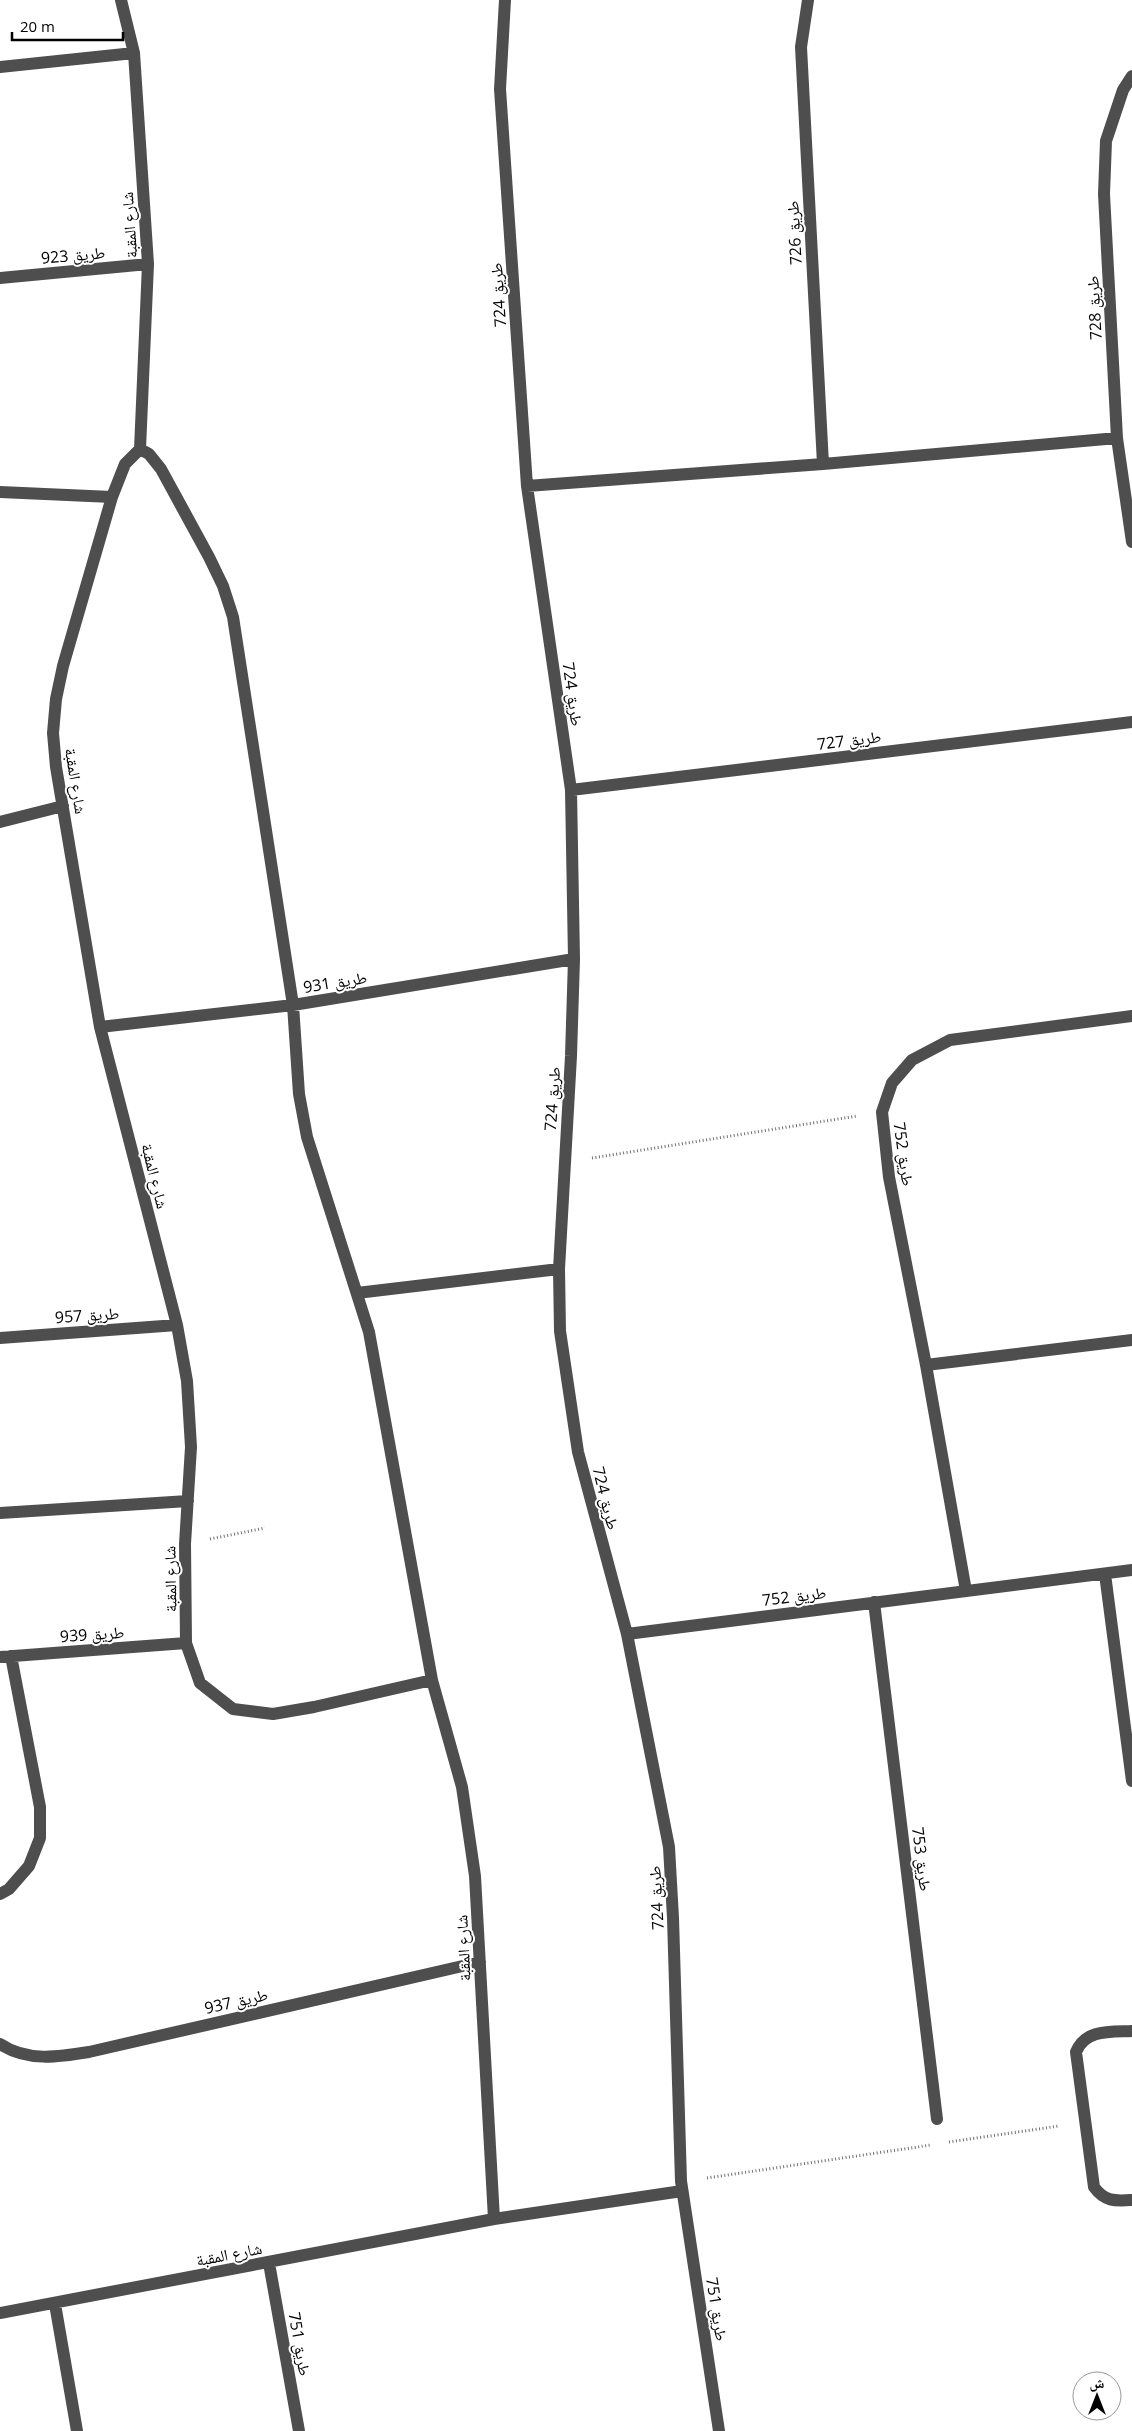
<svg xmlns="http://www.w3.org/2000/svg" width="1132" height="2431" font-family="'Open Sans','Noto Naskh Arabic',sans-serif">
  <style>
    .lines { fill: none; stroke-linecap: round; stroke-linejoin: round }
    .path { stroke: #707070; stroke-width: 3; stroke-dasharray: 1 2.5; stroke-linecap: butt }
    .minor { stroke: #4e4e4e; stroke-width: 12 }
    .labels { text-anchor: middle; stroke-width: 4; stroke-linejoin: round; paint-order: stroke }
    .street-label { font-size: 16px; fill: #000; stroke: #fff }
  </style>
  <rect width="100%" height="100%" fill="#fff"/>
  <g class="lines">
    <path class="path" d="M592 1158 857 1116
      M210 1539 265 1528
      M949 2142 1059 2126
      M707 2178 931 2145"/>
    <path class="minor" d="M121 0 134 53 148 264 140 449 125 464 112 497 63 666 56 699 53 733 56 767 100 1027 177 1325 187 1381 191 1447 185 1544 186 1643 200 1683 233 1709 273 1714 314 1707 432 1680
      M505 0 500 89 527 486 571 790 574 959 571 1056 559 1269 560 1331 578 1452 627 1634 669 1847 673 1918 681 2181 719 2431
      M808 0 801 47 823 464
      M0 67 134 53
      M1132 76 1123 90 1106 141 1104 194 1117 438 1132 542
      M0 278 148 264
      M140 449 149 454 161 469 209 557 223 586 233 617 293 1005 299 1094 307 1137 369 1332 432 1680 462 1787 475 1876 494 2219
      M527 486 823 464 1117 438
      M0 492 112 497
      M571 790 1132 722
      M0 822 63 806
      M100 1027 293 1005 574 959
      M357 1293 559 1269
      M0 1338 177 1325
      M926 1365 1132 1340
      M0 1513 188 1501
      M1105 1574 1132 1781
      M966 1591 926 1365 889 1177 882 1112 892 1083 912 1060 950 1040 1132 1016
      M874 1602 937 2119
      M627 1634 1132 1570
      M0 1657 186 1643
      M0 1894 9 1889 29 1866 40 1838V1807L11 1656
      M1132 2031C1111 2032 1085 2029 1076 2052L1094 2187C1105 2202 1115 2201 1132 2200
      M0 2044C27 2062 58 2057 89 2052L480 1962
      M269 2263 299 2431
      M55 2304 77 2431
      M0 2313 494 2219 682 2191"/>
  </g>
  <g class="labels">
    <g class="street-label">
      <text transform="translate(129 225) rotate(-94)" y="6">شارع المقبة</text>
      <text transform="translate(794 233) rotate(-93)" y="6">طريق 726</text>
      <text transform="translate(73 255) rotate(-5)" y="6">طريق 923</text>
      <text transform="translate(498 295) rotate(-94)" y="6">طريق 724</text>
      <text transform="translate(1094 308) rotate(-93)" y="6">طريق 728</text>
      <text transform="translate(573 694) rotate(82)" y="6">طريق 724</text>
      <text transform="translate(849 740) rotate(-7)" y="6">طريق 727</text>
      <text transform="translate(76 781) rotate(81)" y="6">شارع المقبة</text>
      <text transform="translate(335 982) rotate(-9)" y="6">طريق 931</text>
      <text transform="translate(552 1099) rotate(-86)" y="6">طريق 724</text>
      <text transform="translate(904 1154) rotate(82)" y="6">طريق 752</text>
      <text transform="translate(155 1176) rotate(76)" y="6">شارع المقبة</text>
      <text transform="translate(87 1315) rotate(-4)" y="6">طريق 957</text>
      <text transform="translate(606 1498) rotate(76)" y="6">طريق 724</text>
      <text transform="translate(170 1579) rotate(-91)" y="6">شارع المقبة</text>
      <text transform="translate(794 1596) rotate(-7)" y="6">طريق 752</text>
      <text transform="translate(92 1634) rotate(-4)" y="6">طريق 939</text>
      <text transform="translate(922 1859) rotate(83)" y="6">طريق 753</text>
      <text transform="translate(656 1898) rotate(-93)" y="6">طريق 724</text>
      <text transform="translate(463 1948) rotate(-93)" y="6">شارع المقبة</text>
      <text transform="translate(236 2001) rotate(-13)" y="6">طريق 937</text>
      <text transform="translate(229 2254) rotate(-11)" y="6">شارع المقبة</text>
      <text transform="translate(717 2309) rotate(81)" y="6">طريق 751</text>
      <text transform="translate(300 2344) rotate(80)" y="6">طريق 751</text>
    </g>
  </g>
  <g transform="translate(1097 2396)"><circle r="24" fill="#ffffff" stroke="#999999"/>
  <path d="M0-4L9 19L0 12L-9 19Z" fill="#000000"/>
  <text y="-8" font-size="14" font-weight="bold" text-anchor="middle" fill="#000000">ش</text>
  </g>
  <path d="M12 32v8h111v-8" fill="none" stroke="#000000" stroke-width="2.5"/>
  <text x="20" y="32" font-size="15" fill="#000000" stroke="#ffffff" stroke-width="4" paint-order="stroke">20 m</text>
</svg>
